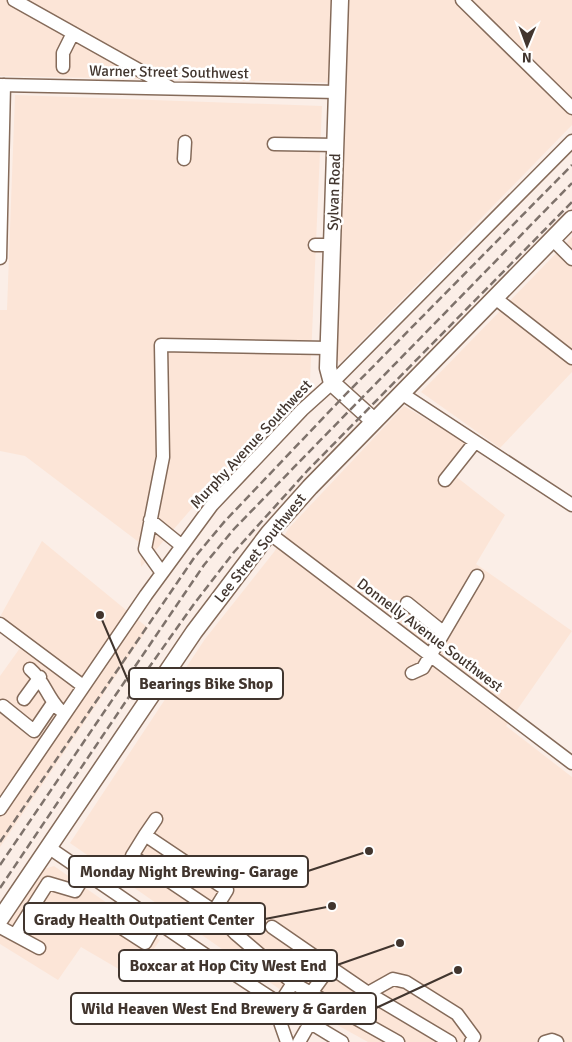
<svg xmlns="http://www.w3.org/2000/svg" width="572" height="1042" font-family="Signika,sans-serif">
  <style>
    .built { fill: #fce5d7 }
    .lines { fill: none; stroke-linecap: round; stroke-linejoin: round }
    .minor-casing { stroke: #856b5a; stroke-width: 15 }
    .major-casing { stroke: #856b5a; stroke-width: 19 }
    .minor { stroke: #fff; stroke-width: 12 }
    .major { stroke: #fff; stroke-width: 16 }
    .rail { stroke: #7e726b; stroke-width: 2.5; stroke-dasharray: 8 4; stroke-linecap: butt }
    .labels { text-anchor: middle; stroke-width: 5; stroke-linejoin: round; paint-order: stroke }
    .street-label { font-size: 15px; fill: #41352e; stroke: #fff }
    .leader { fill: none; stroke: #41352e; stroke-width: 2 }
    .callout-dot { fill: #41352e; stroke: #fff; stroke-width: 2 }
    .callout { fill: #fff; stroke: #41352e; stroke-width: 2 }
    .callout-label { font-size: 16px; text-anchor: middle; font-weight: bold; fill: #41352e }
  </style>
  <rect width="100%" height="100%" fill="#fbeee7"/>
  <path class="built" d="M0 0H572V125L341 362 337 360 347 83 0 76Z
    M15 95 322 106 310 380 219 477 141 567 140 543 25 456 0 451V310H7Z
    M572 237V372L500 448 421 392Z
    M404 406 475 448 454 475 505 515 476 564 572 631 506 726 572 777V1042H368L308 1009 70 843 205 639 274 552 289 528Z
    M42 541 148 628 0 847V676L20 648 1 615Z
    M54 866 160 940 134 978 81 947 58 980 0 944V935L44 869Z"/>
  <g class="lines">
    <defs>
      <path id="minor" d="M14 0 171 88
        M462 0 572 108
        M63 67V53L73 33
        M0 85 337 92
        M274 144 336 145
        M184 159 185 142
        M552 239 572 259
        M315 245H332
        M0 258 4 85
        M495 298 572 358
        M401 393 572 505
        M445 480 475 442
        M150 520 182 546
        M269 533 572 763
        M162 573 145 549 163 457 161 345 329 348
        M407 603 443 632
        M0 624 83 686
        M30 669C45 682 46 695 59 709
        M412 673 423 668 477 576
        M24 699 40 677
        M3 706 34 731 53 703
        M0 809 146 595 212 505 302 410 332 383 572 141
        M145 835 156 819
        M48 847C145 913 241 982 342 1042
        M214 911 227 890 145 835 132 856 214 911 236 934 293 983 398 1042
        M117 925 145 943 157 922
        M0 927 39 948
        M272 927 330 967
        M15 935 48 883 75 891 86 873
        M311 993 330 967 368 993 393 979 406 982 457 1014 474 1037 471 1042
        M368 993 450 1042
        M262 994 280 1022 287 1042
        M280 1003 293 983
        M299 1042 310 1023
        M545 1042 552 1040 557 1042"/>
      <path id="major" d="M340 0 328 368 332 383 374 421
        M0 919 194 632 269 533 310 487 572 219"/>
    </defs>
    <use href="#minor" class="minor-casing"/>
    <use href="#major" class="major-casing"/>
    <use href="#minor" class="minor"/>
    <use href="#major" class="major"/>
    <path class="rail" d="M0 842 194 558 225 521 345 395 572 165
      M0 865 204 565 234 529 306 455 572 183
      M0 888 145 673 194 604 234 552 308 470 572 202"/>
  </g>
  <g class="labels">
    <g class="street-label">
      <text transform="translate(169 72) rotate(1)" y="5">Warner Street Southwest</text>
      <text transform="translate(334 192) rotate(-88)" y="5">Sylvan Road</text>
      <text transform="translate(251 444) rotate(-47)" y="5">Murphy Avenue Southwest</text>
      <text transform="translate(260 548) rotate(-51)" y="5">Lee Street Southwest</text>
      <text transform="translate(430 635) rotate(37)" y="5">Donnelly Avenue Southwest</text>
    </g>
  </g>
  <path class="leader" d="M100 615L129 683M369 851L308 871M332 906L265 919M400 943L337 965M458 970L376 1008"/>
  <g class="callout-dot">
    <circle cx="100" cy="615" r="5"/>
    <circle cx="369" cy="851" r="5"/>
    <circle cx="332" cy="906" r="5"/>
    <circle cx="400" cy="943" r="5"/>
    <circle cx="458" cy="970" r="5"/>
  </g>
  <g class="callout">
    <rect x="129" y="668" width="154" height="31" rx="5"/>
    <rect x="69" y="856" width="239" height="31" rx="5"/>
    <rect x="24" y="903" width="241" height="31" rx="5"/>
    <rect x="119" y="950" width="218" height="31" rx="5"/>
    <rect x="71" y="993" width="305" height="31" rx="5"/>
  </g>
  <g class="callout-label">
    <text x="206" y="689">Bearings Bike Shop</text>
    <text x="189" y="877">Monday Night Brewing- Garage</text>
    <text x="144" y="925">Grady Health Outpatient Center</text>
    <text x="228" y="971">Boxcar at Hop City West End</text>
    <text x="224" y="1014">Wild Heaven West End Brewery &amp; Garden</text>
  </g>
  <g transform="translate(527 45) rotate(181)" stroke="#ffffff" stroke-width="4" paint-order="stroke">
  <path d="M0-4L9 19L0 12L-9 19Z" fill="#41352e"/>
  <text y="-8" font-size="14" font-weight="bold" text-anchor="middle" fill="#41352e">N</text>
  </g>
</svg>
